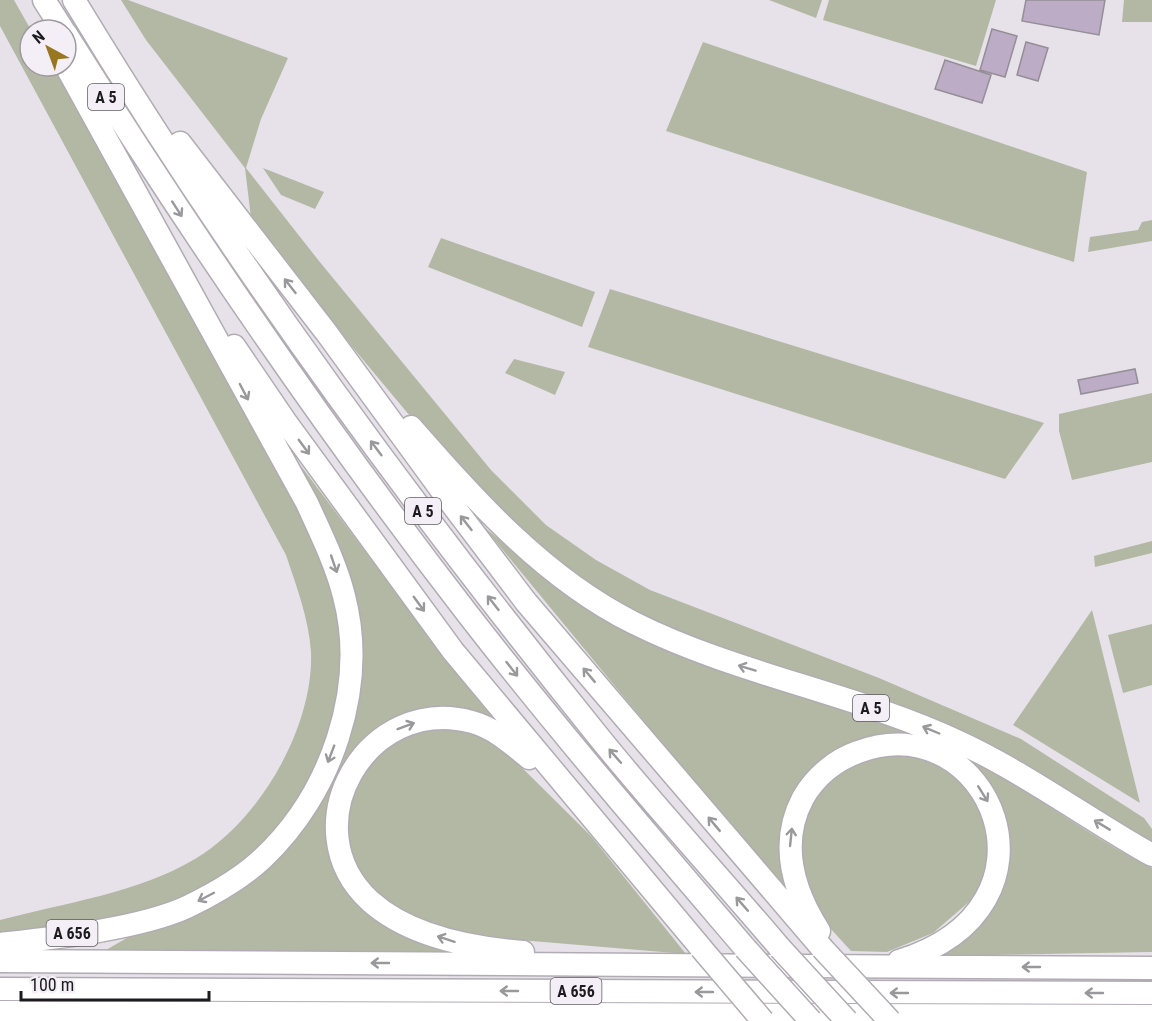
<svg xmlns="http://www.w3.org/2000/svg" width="1152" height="1021" font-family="'Roboto Condensed',sans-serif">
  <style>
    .green { fill: #b3b8a4 }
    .building { fill: #bcacc6; stroke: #948f97; stroke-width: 1.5 }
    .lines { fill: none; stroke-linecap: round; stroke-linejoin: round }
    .motorway-casing { stroke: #b1acb4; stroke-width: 25 }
    .motorway { stroke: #fff; stroke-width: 22 }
    .motorway-bridge-casing { stroke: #b1acb4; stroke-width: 25; stroke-linecap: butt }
    .motorway-bridge { stroke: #fff; stroke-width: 22 }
    .oneway { stroke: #99989a }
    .labels { text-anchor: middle; stroke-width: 4.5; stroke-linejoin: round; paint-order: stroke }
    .shield { fill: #f4eff7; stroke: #5e5b5f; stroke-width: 1.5 }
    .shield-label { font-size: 16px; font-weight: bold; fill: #1d1b1e }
  </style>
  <rect width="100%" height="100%" fill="#e7e2e9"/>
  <path class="green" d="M0 0H14L31 30 30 66H53C110 167 167 268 224 369 268 448 322 530 338 621 358 728 292 843 197 891 136 921 66 925 0 935V920C64 903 138 893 195 859 260 821 314 726 311 652 309 619 296 585 286 555L0 26Z
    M121 0H128L288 58 261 119 246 168 319 261 491 470 546 525 596 560 650 590 879 678 1021 739 1144 818 1152 829V843L978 741 927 715 707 642 638 614 579 579 520 533 415 422 339 331 251 218 245 168 146 40Z
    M769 0H822L816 18Z
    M829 0H996L976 66 823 20Z
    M1124 0H1152V22H1122Z
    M703 42 1087 172 1074 262 666 131Z
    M263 168 324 192 315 209 281 195Z
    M1152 220V241L1088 252 1090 237 1138 230 1142 222Z
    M441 238 595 292 582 327 428 267Z
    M610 289 1044 423 1005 479 588 347Z
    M514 359 565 372 555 395 505 373Z
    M1152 393V462L1072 480 1059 431V414Z
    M301 466 395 591 502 726 477 734 498 744 591 836 686 954 484 937 477 955 99 954 287 846 358 676 319 510Z
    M483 526C544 577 611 631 687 658 765 687 847 704 924 736 1006 770 1073 829 1152 868V952L932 956 969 902 933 933 887 952 851 951 830 928 809 892 786 881 781 884 740 838Z
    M1152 541V553L1095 567 1094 556Z
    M1092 610 1140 803 1013 725Z
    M1152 624V685L1123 693 1108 635Z"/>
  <path class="building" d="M1026 0H1105L1099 35 1022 21Z
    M992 29 1017 36 1005 77 980 70Z
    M1026 42 1048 48 1038 81 1017 75Z
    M945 60 991 75 982 103 935 89Z
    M1135 369 1138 383 1081 394 1078 380Z"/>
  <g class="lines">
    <defs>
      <path id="motorway" d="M44 0 63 30
        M74 0C230 258 409 502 598 736 656 808 720 877 780 948
        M66 34C191 233 323 427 467 613 556 728 651 838 745 948
        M180 143 326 332 442 491 526 602 822 948
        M234 346 285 421 453 651 701 948
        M411 427C476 501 544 578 634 623 738 675 855 693 961 743 1027 774 1088 819 1152 855
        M819 931C793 890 779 843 803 798 815 777 835 760 858 752 989 703 1076 907 899 961
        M0 944C53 938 139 929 187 907 214 894 242 878 263 858 331 794 368 688 344 596 336 564 321 534 307 503L66 66
        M523 952C472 948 410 937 370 901 290 827 367 693 472 722 494 728 511 743 529 758
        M0 961 1152 968
        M0 989 1152 993
        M0 1012 1152 1016"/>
    </defs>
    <use href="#motorway" class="motorway-casing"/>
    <use href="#motorway" class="motorway"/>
    <defs>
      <path id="motorway-bridge" d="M701 948 763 1021
        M745 948 811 1021
        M780 948 847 1021
        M822 948 890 1021"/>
    </defs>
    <use href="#motorway-bridge" class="motorway-bridge-casing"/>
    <use href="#motorway-bridge" class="motorway-bridge"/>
  </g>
  <defs><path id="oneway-shaft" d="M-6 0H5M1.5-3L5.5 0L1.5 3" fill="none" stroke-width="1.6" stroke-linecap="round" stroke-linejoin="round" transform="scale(1.5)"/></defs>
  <g class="oneway">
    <use href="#oneway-shaft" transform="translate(177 209) rotate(57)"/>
    <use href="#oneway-shaft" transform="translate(290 286) rotate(-128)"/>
    <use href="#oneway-shaft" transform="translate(244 392) rotate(62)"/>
    <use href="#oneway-shaft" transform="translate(304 447) rotate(54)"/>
    <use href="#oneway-shaft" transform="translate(376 448) rotate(-127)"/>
    <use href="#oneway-shaft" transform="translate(466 523) rotate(-128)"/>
    <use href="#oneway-shaft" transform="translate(334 564) rotate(71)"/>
    <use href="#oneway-shaft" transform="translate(493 603) rotate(-128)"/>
    <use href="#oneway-shaft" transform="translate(419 604) rotate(54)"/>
    <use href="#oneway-shaft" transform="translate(747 668) rotate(-163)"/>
    <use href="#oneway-shaft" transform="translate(512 669) rotate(52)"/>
    <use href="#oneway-shaft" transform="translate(589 675) rotate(-130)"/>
    <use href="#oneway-shaft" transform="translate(406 726) rotate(-20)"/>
    <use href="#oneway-shaft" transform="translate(931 730) rotate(-157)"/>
    <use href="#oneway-shaft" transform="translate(331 754) rotate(111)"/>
    <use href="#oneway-shaft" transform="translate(615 756) rotate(-131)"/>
    <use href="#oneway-shaft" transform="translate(983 794) rotate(58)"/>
    <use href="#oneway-shaft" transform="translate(714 824) rotate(-130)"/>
    <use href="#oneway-shaft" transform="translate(1102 825) rotate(-149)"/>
    <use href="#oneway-shaft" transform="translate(791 837) rotate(-84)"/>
    <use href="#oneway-shaft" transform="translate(206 897) rotate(152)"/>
    <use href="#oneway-shaft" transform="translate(742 904) rotate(-131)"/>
    <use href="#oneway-shaft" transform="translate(446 939) rotate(-162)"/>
    <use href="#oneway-shaft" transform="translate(380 963) rotate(-180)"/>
    <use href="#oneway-shaft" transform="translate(1031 967) rotate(-180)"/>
    <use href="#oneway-shaft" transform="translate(509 991) rotate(-180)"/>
    <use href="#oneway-shaft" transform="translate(704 992) rotate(-180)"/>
    <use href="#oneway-shaft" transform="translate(899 993) rotate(-180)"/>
    <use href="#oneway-shaft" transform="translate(1094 993) rotate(180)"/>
  </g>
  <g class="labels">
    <g class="shield">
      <rect x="88" y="84" width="36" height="26" rx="4.5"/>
      <rect x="405" y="498" width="36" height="26" rx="4.5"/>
      <rect x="853" y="695" width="36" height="26" rx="4.5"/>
      <rect x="46.5" y="920" width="51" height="26" rx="4.5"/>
      <rect x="550.5" y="978" width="51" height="26" rx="4.5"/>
    </g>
    <g class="shield-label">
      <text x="106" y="103">A 5</text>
      <text x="423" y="517">A 5</text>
      <text x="871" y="714">A 5</text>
      <text x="72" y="939">A 656</text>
      <text x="576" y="997">A 656</text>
    </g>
  </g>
  <g transform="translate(48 48) rotate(319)"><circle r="28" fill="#f4eff7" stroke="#9e9aa0" stroke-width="1.5"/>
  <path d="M0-4.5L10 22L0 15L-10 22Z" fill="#997620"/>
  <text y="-9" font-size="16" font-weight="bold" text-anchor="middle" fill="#1d1b1e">N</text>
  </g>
  <path d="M21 991v9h188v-9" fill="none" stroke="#1d1b1e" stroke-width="3"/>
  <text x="30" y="991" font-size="18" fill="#1d1b1e" stroke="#f4eff7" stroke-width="4.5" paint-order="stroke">100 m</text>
</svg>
